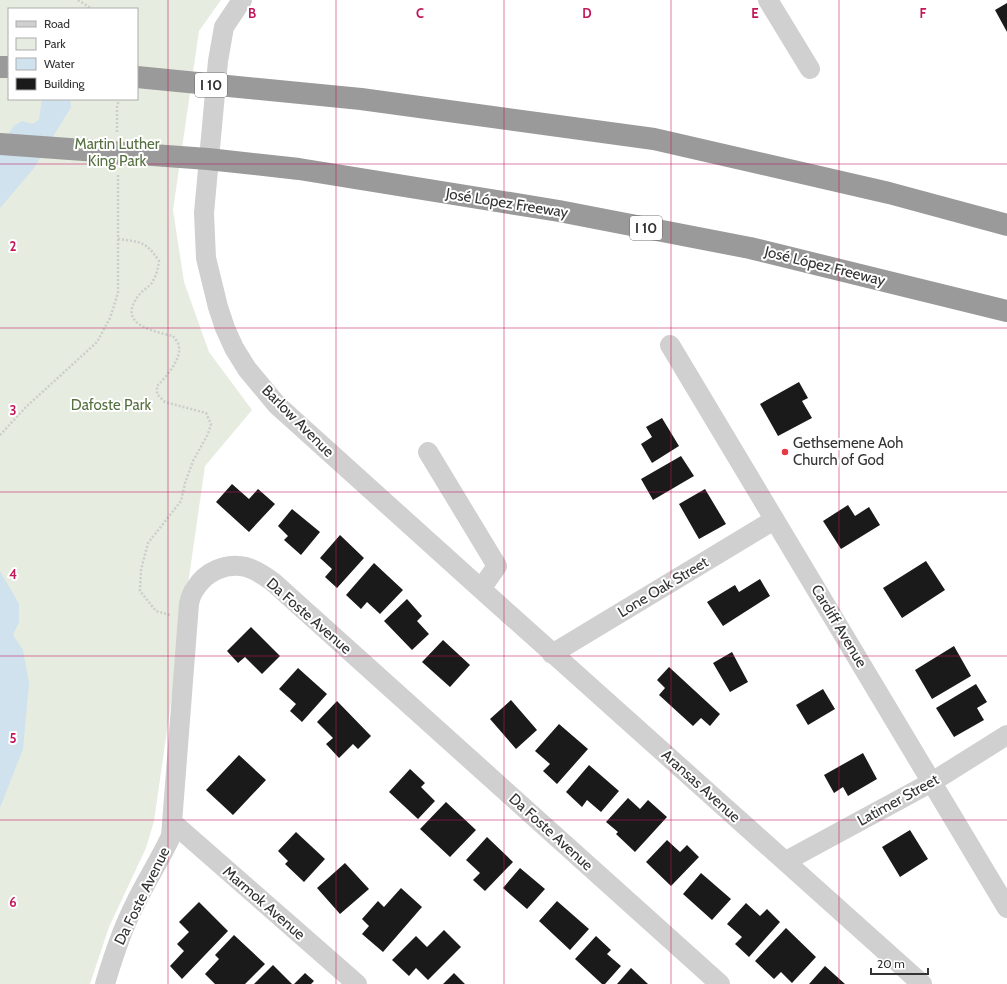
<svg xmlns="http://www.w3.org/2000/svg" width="1007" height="984" font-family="Cabin,sans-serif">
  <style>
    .green { fill: #e6ecdf; fill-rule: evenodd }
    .water { fill: #cfe2ee }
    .building { fill: #1a1a1a }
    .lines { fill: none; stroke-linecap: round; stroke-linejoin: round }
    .path { stroke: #cdcdcd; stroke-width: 2.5; stroke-dasharray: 2 2; stroke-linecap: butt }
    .minor { stroke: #d0d0d0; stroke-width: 20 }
    .highway { stroke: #9a9a9a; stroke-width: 22 }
    .grid { fill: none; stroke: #c2185b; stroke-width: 1; stroke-opacity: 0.55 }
    .poi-dot { fill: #e63946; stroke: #fff; stroke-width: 1.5 }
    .labels { text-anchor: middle; stroke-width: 4; stroke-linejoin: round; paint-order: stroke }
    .shield { fill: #fff; stroke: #707070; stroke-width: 1 }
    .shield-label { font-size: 14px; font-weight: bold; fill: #333 }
    .park-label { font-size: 15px; fill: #56703f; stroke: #fff }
    .street-label { font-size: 15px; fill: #333; stroke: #fff }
    .poi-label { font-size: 15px; fill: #333; stroke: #fff; text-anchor: start }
    .grid-label { font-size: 13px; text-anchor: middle; font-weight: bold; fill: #c2185b; stroke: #fff; stroke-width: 4; stroke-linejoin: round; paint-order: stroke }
  </style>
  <rect width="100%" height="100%" fill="#fff"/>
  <path class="green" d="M0 0H221L199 31 173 210 184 282 209 352 252 410 205 466 154 821 146 848 109 927 90 984H0ZM9 9H137V99H9Z"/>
  <path class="water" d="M42 99H70L71 107 34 168 0 208V146L14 126 22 121 32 124 39 120Z
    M0 571 19 604V622L13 635 23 650 29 683 23 749 0 808Z"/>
  <path class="building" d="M1007 3V32L995 10Z
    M799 382 808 398 802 401 812 418 778 436 760 404Z
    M662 418 679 446 652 463 641 444 652 437 646 427Z
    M681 456 694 476 653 500 641 479Z
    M232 484 249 499 258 489 275 504 249 532 216 502Z
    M705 489 726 524 699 539 679 504Z
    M848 505 855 516 869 507 880 525 841 549 823 521Z
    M292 509 320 532 301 555 284 540 288 536 278 526Z
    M340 535 364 558 337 588 325 577 332 569 320 558Z
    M926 561 945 590 902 618 883 588Z
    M374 563 403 590 380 614 367 602 361 609 346 595Z
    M760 579 770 596 723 626 707 602 735 585 739 592Z
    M407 599 422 616 417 621 429 634 412 650 384 621Z
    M251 627 280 656 262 674 245 657 238 663 227 651Z
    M443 640 470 665 450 687 422 662Z
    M954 646 971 676 932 699 915 670Z
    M732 652 748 682 730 692 713 663Z
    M669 667 720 714 710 726 701 718 693 726 659 695 665 688 657 680Z
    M298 668 327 694 302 722 290 711 296 704 279 689Z
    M976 684 987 702 977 708 984 720 954 737 936 708Z
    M823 689 835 709 808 725 796 705Z
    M511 700 537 730 516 749 490 719Z
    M337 701 371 736 358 749 353 744 339 758 326 744 333 738 317 722Z
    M559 724 588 749 557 784 543 771 550 764 535 751Z
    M863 753 877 779 848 796 843 787 834 793 824 775Z
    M239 755 266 780 233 815 206 790Z
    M589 765 619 791 601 812 587 800 582 807 566 792Z
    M410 769 425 783 421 787 435 801 418 819 389 792Z
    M628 798 640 809 648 800 667 817 635 852 616 834 618 832 606 822Z
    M446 802 476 830 450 857 420 829Z
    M910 830 928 859 900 877 882 847Z
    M296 832 325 859 304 882 285 864 288 861 278 851Z
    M487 837 513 862 485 891 473 880 480 873 466 860Z
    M667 840 680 852 687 845 699 857 671 886 646 862Z
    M345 863 369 889 340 914 317 888Z
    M520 868 545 889 527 909 503 888Z
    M701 873 731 899 712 920 683 894Z
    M401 888 422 907 383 952 362 934 369 926 362 919 378 901 384 907Z
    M557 901 589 929 570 950 539 921Z
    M199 902 228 931 182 979 170 966 184 951 177 944 189 932 179 922Z
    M746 903 760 916 767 909 780 922 749 957 735 944 742 937 727 924Z
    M786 928 816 957 792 983 781 972 774 979 755 961Z
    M444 930 461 947 428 980 416 968 409 976 392 960 416 936 427 947Z
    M234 935 265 964 245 984H215L205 974 219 959 215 955Z
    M596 936 611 950 607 954 621 966 605 984H602L575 959Z
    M273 965 292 984H254Z
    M825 966 845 984H809Z
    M631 968 648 984H617Z
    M305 973 314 981 311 984H294Z
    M454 973 465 984H443Z"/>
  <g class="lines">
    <path class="path" d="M78 0 92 9
      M117 132V107L119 99
      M118 239C140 242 146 241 159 261 158 269 156 277 151 284 147 288 142 291 139 295 116 324 152 331 173 336 175 339 179 343 179 347 181 360 166 377 157 386V394L165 402 206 413 211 424 208 434 193 461 185 483 181 501 148 543 141 570 140 591 156 611 170 615
      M0 435 26 407 97 342 110 318 118 293V173"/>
    <path class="minor" d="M242 0 224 27 218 61 204 213 206 258 218 307 225 328 234 348 247 369 277 405 481 589 497 566 428 452
      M768 0 810 69
      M670 345 1007 908
      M481 589 922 984
      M552 654 774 520
      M172 822 357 984
      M786 861 932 782 1007 735
      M105 984C113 957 122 929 135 904 146 881 160 860 171 836L189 604C190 599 192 593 195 589 205 572 226 562 246 567 256 570 265 576 273 582L720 984"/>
    <path class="highway" d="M0 67H9
      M137 77 361 99 654 139 889 193 1007 225
      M0 144 208 159 299 169 559 211 750 248 1007 311"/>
  </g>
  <path class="grid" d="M168 0V984M336 0V984M504 0V984M671 0V984M839 0V984M0 164H1007M0 328H1007M0 492H1007M0 656H1007M0 820H1007"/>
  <circle class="poi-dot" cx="785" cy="452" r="4"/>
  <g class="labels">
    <g class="shield">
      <rect x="195" y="73" width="32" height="24" rx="3"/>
      <rect x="630" y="216" width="32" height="24" rx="3"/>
    </g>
    <g class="shield-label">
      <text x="211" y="90">I 10</text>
      <text x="646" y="233">I 10</text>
    </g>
    <g class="park-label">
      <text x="117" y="149">Martin Luther<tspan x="117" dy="17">King Park</tspan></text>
      <text x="111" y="410">Dafoste Park</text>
    </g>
    <g class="street-label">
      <text transform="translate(507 203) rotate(9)" y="5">José López Freeway</text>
      <text transform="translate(825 266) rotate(14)" y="5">José López Freeway</text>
      <text transform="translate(298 421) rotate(45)" y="5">Barlow Avenue</text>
      <text transform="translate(663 587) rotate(-31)" y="5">Lone Oak Street</text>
      <text transform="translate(309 616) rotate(41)" y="5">Da Foste Avenue</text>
      <text transform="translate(839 626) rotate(59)" y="5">Cardiff Avenue</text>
      <text transform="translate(701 786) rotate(42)" y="5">Aransas Avenue</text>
      <text transform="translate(898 800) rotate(-29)" y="5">Latimer Street</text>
      <text transform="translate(551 832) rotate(42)" y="5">Da Foste Avenue</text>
      <text transform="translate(142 896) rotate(-64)" y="5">Da Foste Avenue</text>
      <text transform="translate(264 903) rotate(41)" y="5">Marmok Avenue</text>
    </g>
    <g class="poi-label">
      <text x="793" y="448">Gethsemene Aoh<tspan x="793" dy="17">Church of God</tspan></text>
    </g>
  </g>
  <g class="grid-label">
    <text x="252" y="18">B</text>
    <text x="420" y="18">C</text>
    <text x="587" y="18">D</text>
    <text x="755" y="18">E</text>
    <text x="923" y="18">F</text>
    <text x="13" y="251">2</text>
    <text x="13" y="415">3</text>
    <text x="13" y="579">4</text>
    <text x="13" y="743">5</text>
    <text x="13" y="907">6</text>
  </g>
  <rect x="8" y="8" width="130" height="92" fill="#ffffff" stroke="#adadad"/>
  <rect x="16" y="21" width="20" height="6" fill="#d0d0d0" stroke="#adadad"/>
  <text x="44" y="28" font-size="12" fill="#333333">Road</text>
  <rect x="16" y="38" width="20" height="12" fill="#e6ecdf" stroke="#adadad"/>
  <text x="44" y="48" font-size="12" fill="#333333">Park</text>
  <rect x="16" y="58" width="20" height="12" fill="#cfe2ee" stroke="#adadad"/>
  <text x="44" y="68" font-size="12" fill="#333333">Water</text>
  <rect x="16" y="78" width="20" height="12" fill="#1a1a1a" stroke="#adadad"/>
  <text x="44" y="88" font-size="12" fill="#333333">Building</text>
  <path d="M871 968v6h57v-6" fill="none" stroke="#333333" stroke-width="2"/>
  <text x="877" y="968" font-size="12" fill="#333333" stroke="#ffffff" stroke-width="3" paint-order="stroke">20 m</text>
</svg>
